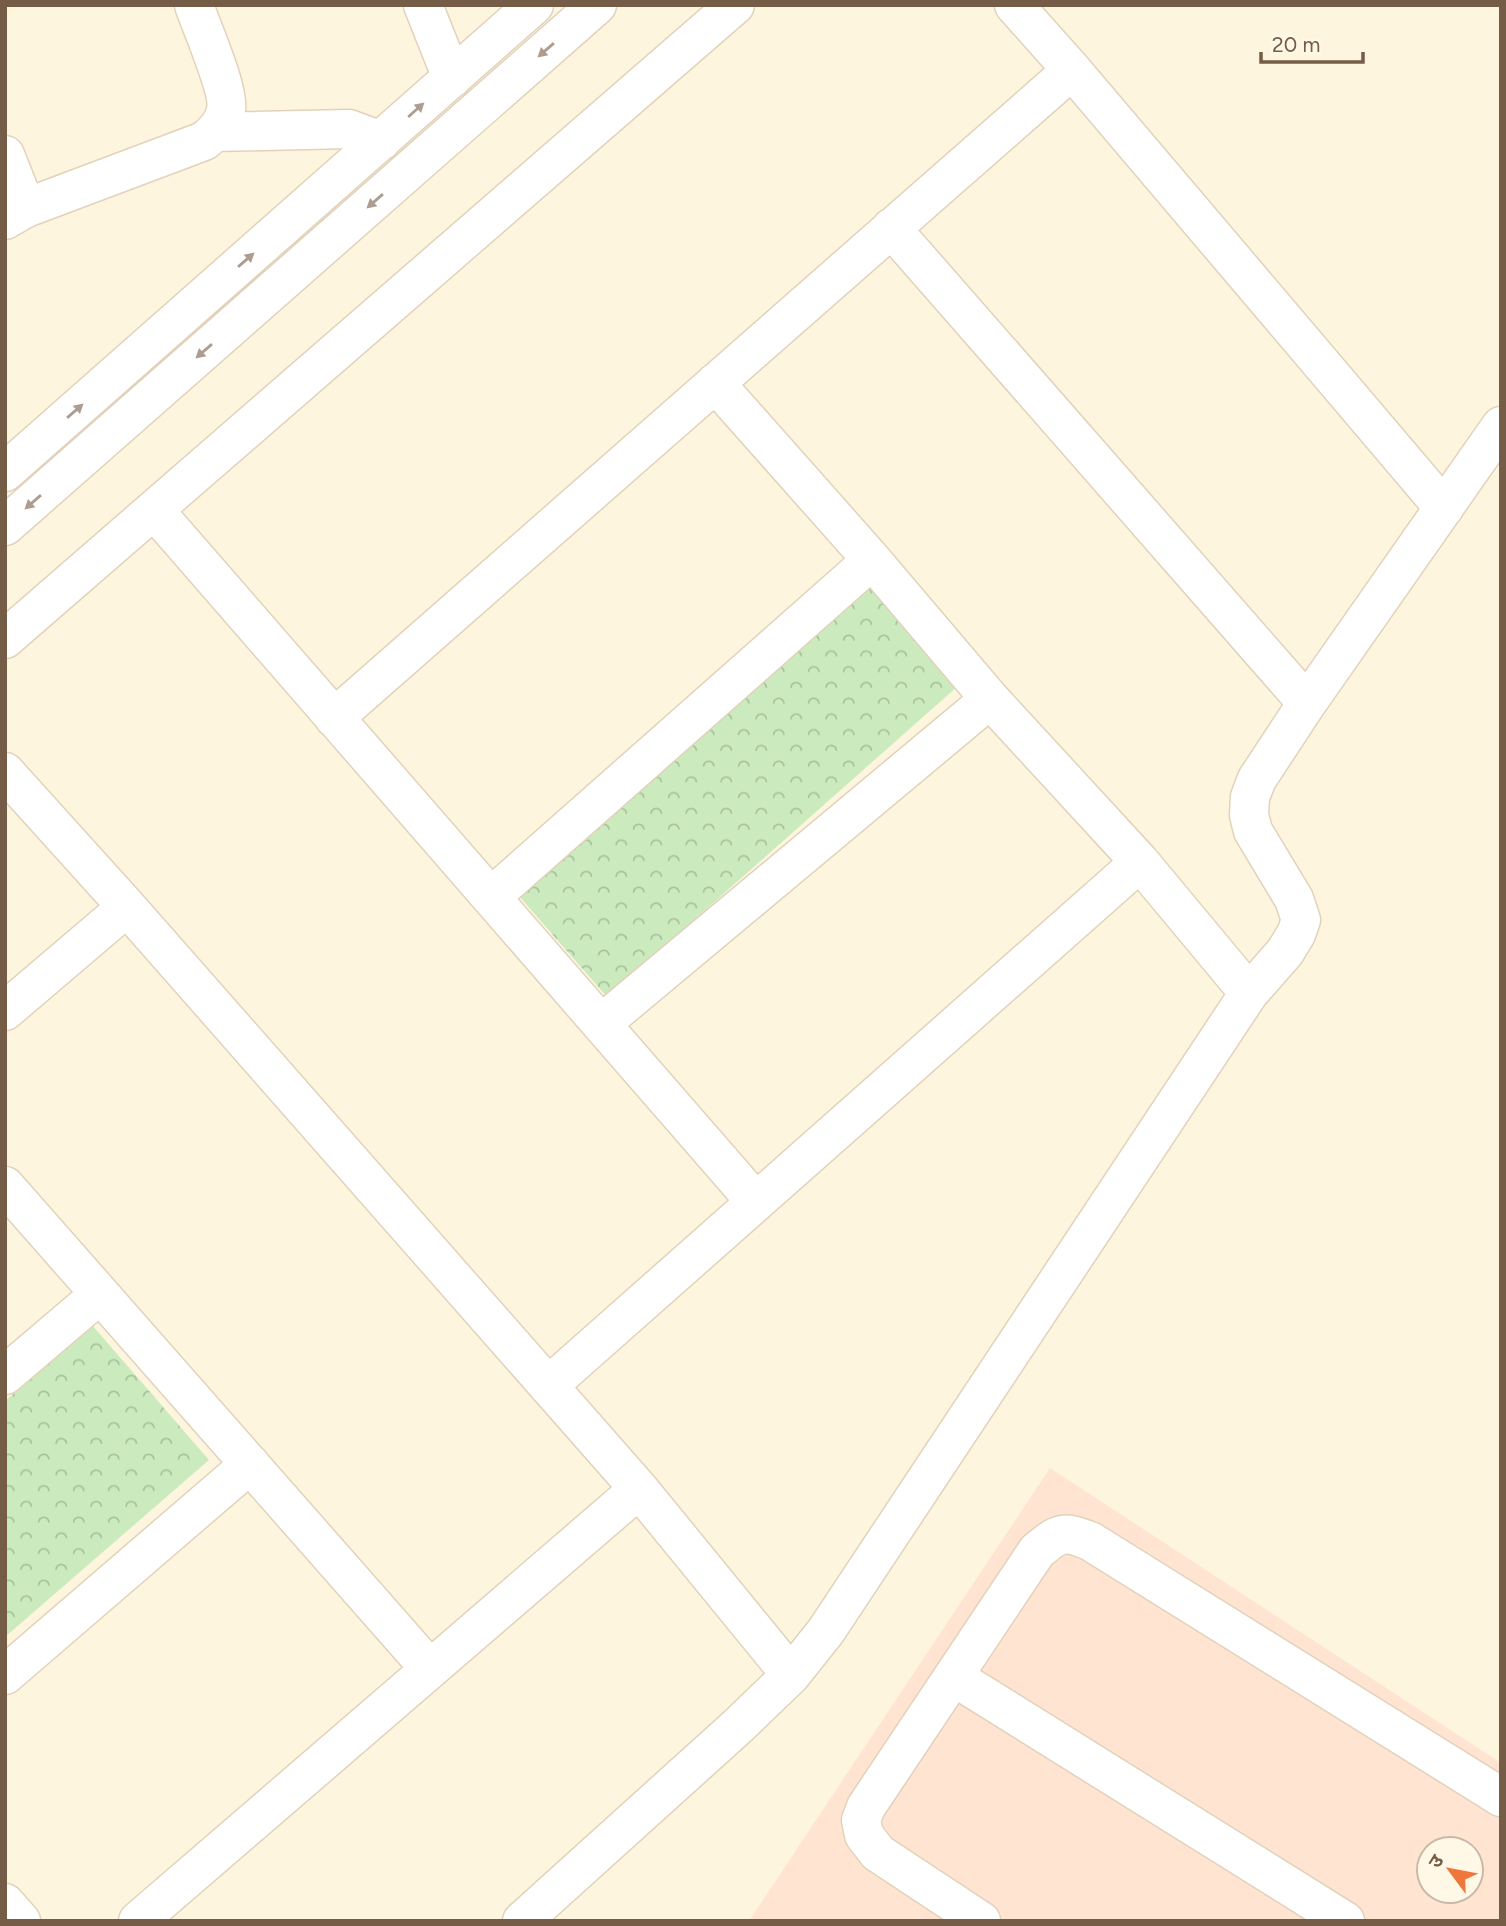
<svg xmlns="http://www.w3.org/2000/svg" width="1506" height="1926" font-family="Figtree,'Noto Sans Devanagari',sans-serif">
  <style>
    .commercial { fill: #ffe4d2; fill-rule: evenodd }
    .park { fill: url(#park-crowns) }
    .lines { fill: none; stroke-linecap: round; stroke-linejoin: round }
    .minor-casing { stroke: #e2d2bb; stroke-width: 41 }
    .minor { stroke: #fff; stroke-width: 38 }
    .oneway { fill: #ac9d90 }
  </style>
  <defs>
    <pattern id="park-crowns" width="20" height="18" patternUnits="userSpaceOnUse" patternTransform="scale(1.75)"><rect width="20" height="18" fill="#cbebbe"/><path d="M2 6a3 3 0 1 1 6 0M12 15a3 3 0 1 1 6 0" fill="none" stroke="#a9c29c"/></pattern>
  </defs>
  <rect width="100%" height="100%" fill="#fef5df"/>
  <path class="commercial" d="M1050 1468 1501 1763V1921H749ZM1429 1849H1471V1891H1429Z"/>
  <path class="park" d="M871 586 958 686 607 997 519 896Z
    M92 1325 209 1460 5 1637V1401Z"/>
  <g class="lines">
    <defs>
      <path id="minor" d="M423 5 452 78
        M1014 5 1072 70 1444 508
        M215 132 349 129 381 141
        M5 155 26 208
        M5 220 26 208 204 141C213 134 224 123 226 110 230 91 201 26 194 5
        M891 228 1307 703
        M715 383 872 560 990 699 1140 862 1249 993
        M5 472 534 5
        M154 510 756 1202
        M5 526 597 5
        M5 639 735 5
        M334 718 1072 70
        M5 772 127 907 639 1489 791 1675
        M491 897 872 560
        M5 1011 127 907
        M601 1024 990 699
        M5 1186 430 1669
        M5 1375 100 1294
        M548 1386 1140 862
        M5 1675 250 1464
        M954 1677 1345 1921
        M5 1903 21 1921
        M138 1921 639 1489
        M522 1921 738 1726 791 1675 826 1631 1249 993 1285 952 1296 934 1301 920 1294 899 1253 831 1249 815 1250 797 1257 779 1307 703 1501 426
        M981 1921 878 1853 864 1835 861 1820 866 1807 1037 1551C1059 1533 1062 1530 1090 1541L1501 1797"/>
    </defs>
    <use href="#minor" class="minor-casing"/>
    <use href="#minor" class="minor"/>
  </g>
  <defs><path id="oneway-solid" d="M-6-.8H1V-3.2L6.5 0L1 3.2V.8H-6Z" transform="scale(1.75)"/></defs>
  <g class="oneway">
    <use href="#oneway-solid" transform="translate(546 50) rotate(139)"/>
    <use href="#oneway-solid" transform="translate(416 110) rotate(-42)"/>
    <use href="#oneway-solid" transform="translate(375 201) rotate(139)"/>
    <use href="#oneway-solid" transform="translate(246 260) rotate(-41)"/>
    <use href="#oneway-solid" transform="translate(204 351) rotate(139)"/>
    <use href="#oneway-solid" transform="translate(75 411) rotate(-41)"/>
    <use href="#oneway-solid" transform="translate(33 502) rotate(139)"/>
  </g>
  <rect width="1506" height="1926" fill="none" stroke="#755c46" stroke-width="14"/>
  <g transform="translate(1450 1870) rotate(302)"><circle r="33" fill="#fff8e7" stroke="#c8baa7" stroke-width="2"/>
  <path d="M0-5L12 26L0 18L-12 26Z" fill="#f0773c"/>
  <text y="-10" font-size="19" font-weight="bold" text-anchor="middle" fill="#755c46">उ</text>
  </g>
  <path d="M1261 52v10h102v-10" fill="none" stroke="#755c46" stroke-width="3.5"/>
  <text x="1272" y="52" font-size="21" fill="#755c46" stroke="#fff8e7" stroke-width="5" paint-order="stroke">20 m</text>
</svg>
